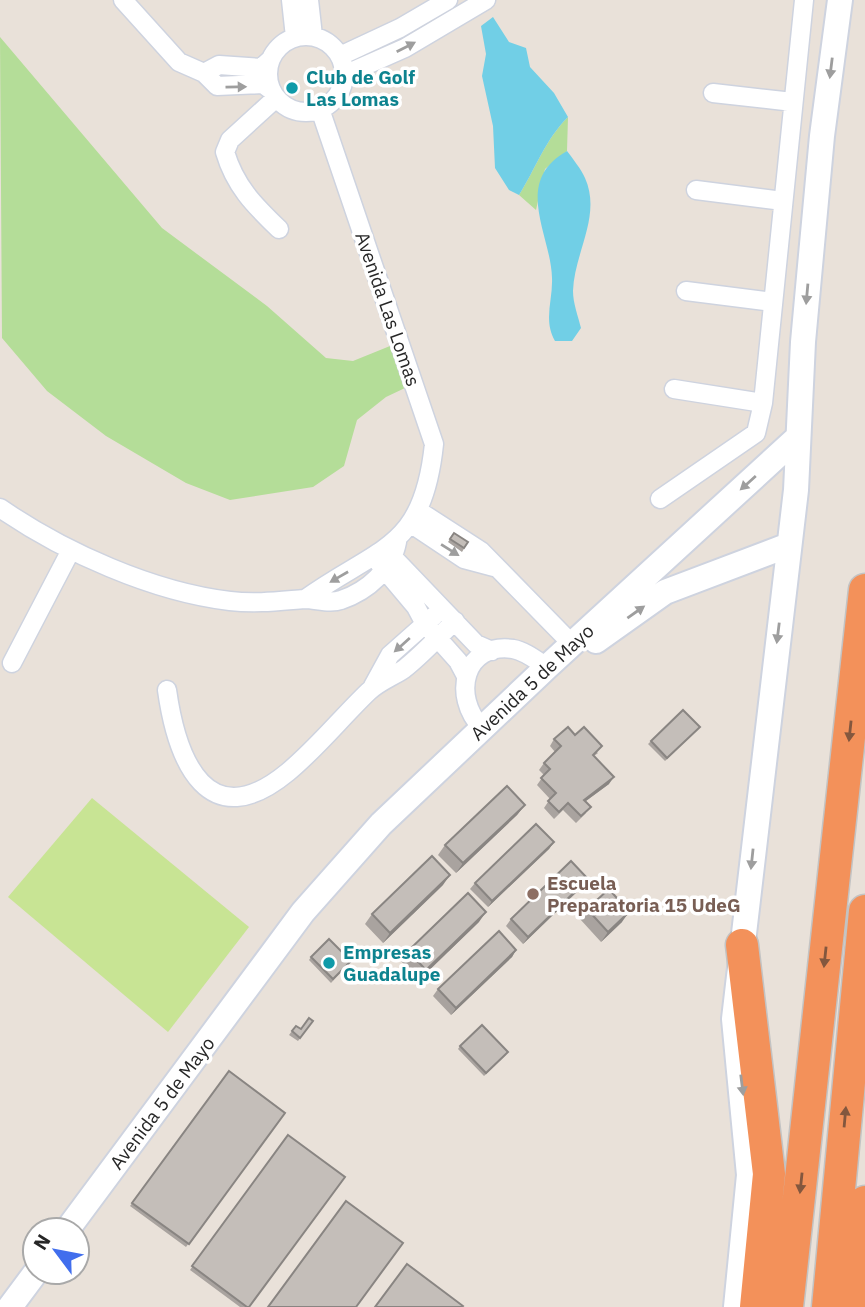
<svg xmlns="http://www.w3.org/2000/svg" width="865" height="1307" font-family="'IBM Plex Sans',sans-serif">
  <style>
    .green { fill: #b4dd98 }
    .pitch { fill: #c8e494 }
    .water { fill: #71cfe6 }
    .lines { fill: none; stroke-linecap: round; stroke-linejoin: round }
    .minor-casing { stroke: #ced3df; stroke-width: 21 }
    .secondary-casing { stroke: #ced3df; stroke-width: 28 }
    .motorway-casing { stroke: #c3c3c3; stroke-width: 35 }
    .minor { stroke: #fff; stroke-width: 18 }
    .secondary { stroke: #fff; stroke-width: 24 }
    .motorway { stroke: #f3915a; stroke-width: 32 }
    .wall { fill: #a9a39f }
    .shaded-wall { fill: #898582 }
    .building { fill: #c4beb9; stroke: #898582; stroke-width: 2 }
    .oneway { fill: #9e9e9e }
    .oneway2 { fill: #83573e }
    .culture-dot { fill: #0f9aa8; stroke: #fff; stroke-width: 2.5 }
    .education-dot { fill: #8d6e63; stroke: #fff; stroke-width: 2.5 }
    .labels { text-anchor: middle; stroke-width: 7; stroke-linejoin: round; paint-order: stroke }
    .culture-label { font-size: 19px; font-weight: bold; fill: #0d838f; stroke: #fff; text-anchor: start }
    .street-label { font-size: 19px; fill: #272727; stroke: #fff }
    .education-label { font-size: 19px; font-weight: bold; fill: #785e54; stroke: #fff; text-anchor: start }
  </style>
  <rect width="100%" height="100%" fill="#e9e1d9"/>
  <path class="green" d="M0 37 162 228 267 306 326 358 353 361 390 346 405 388 386 397 357 420 344 466 313 487 230 500 186 483 106 436 47 391 2 338Z
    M568 117 567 151 545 169 536 210 519 195C536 168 545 140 568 117Z"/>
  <path class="pitch" d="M92 798 249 927 168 1032 8 897Z"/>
  <path class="water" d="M493 17 509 42 526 48 530 67 554 93 568 117C545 140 536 168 519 195L509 190 495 168 493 126 482 76 486 54 481 26Z
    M567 151C573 159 581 169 585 178 602 216 574 253 573 291 573 303 578 316 581 328L572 341H555C543 320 553 300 552 278 551 234 512 182 567 151Z"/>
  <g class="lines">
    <defs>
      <path id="minor" d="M123 0 179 62 204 73 217 86 263 84 271 90
        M291 0 295 37
        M309 0 313 36
        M268 74a38 38 0 1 1 76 0a38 38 0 1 1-76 0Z
        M340 56 400 28 448 0
        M204 73 219 65 261 68 270 60
        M344 75 405 48 486 0
        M713 93 793 102
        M276 98 230 140 225 152C235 186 254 205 279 229
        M696 190 783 201
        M686 291 773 302
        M674 389 763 403
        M660 499 756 433 763 403 804 0
        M0 508C64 552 153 592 230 601 256 604 279 601 304 599 316 599 330 604 341 600 368 591 392 569 397 542
        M419 511 481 551 572 644
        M410 523 464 559 494 567
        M387 551 476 644 492 651
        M379 563 416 607 425 624 458 661 466 676
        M305 599C381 545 423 550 434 444L320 109
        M12 663 71 550
        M373 686 390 655 434 616
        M167 690C177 761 208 838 288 772 317 748 341 718 368 692 378 682 392 677 404 669 422 655 438 637 455 621
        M482 728C451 696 464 642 513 649 525 651 536 660 547 667"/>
      <path id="secondary" d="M596 641 665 592 789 545
        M67 1230 303 912 381 824 547 667 798 437
        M10 1307 36 1272
        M736 1307 749 1175 734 1019 796 490 803 342 822 136 840 0"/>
      <path id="motorway" d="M742 945 769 1174 756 1307
        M787 1307 865 590
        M828 1307 865 911
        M854 1307 865 1202"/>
    </defs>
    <use href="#minor" class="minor-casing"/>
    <use href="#secondary" class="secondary-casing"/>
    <use href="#motorway" class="motorway-casing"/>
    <use href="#minor" class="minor"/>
    <use href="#secondary" class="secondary"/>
    <use href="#motorway" class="motorway"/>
  </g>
  <path class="wall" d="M454 533 468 542 462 552 448 542Z
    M697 730 665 761 648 744 651 741Z
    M575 735 598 753 594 756 609 784 586 801V813L576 823 563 810 554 819 544 808 550 799 537 785 544 775 539 770 544 763 555 752 550 746 554 739Z
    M525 805 517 815 456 873 438 855 445 845Z
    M554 842 549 849 488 907 470 889 475 883Z
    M443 885 383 943 365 924 372 914Z
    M583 886 523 944 506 926 511 919Z
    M587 909 622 922 601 942 580 919Z
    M479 922 419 980 401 961 408 951Z
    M516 950 512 957 451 1015 433 996 438 989Z
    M311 957 351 961 331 983 309 960Z
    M313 1021 298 1041 289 1035 292 1031 301 1029Z
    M460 1046 506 1055 484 1076 458 1049Z
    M229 1071 285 1113 186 1247 130 1206Z
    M288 1135 249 1307H240L190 1270Z"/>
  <path class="shaded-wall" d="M614 777 609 784 579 806 584 800Z
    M525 805 517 815 456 873 463 863Z
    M554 842 549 849 488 907 492 901Z
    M450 875 443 885 383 943 390 933Z
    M588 879 583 886 523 944 528 937Z
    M486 912 479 922 419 980 426 970Z
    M629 912 622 922 601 942 608 932Z
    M516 950 512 957 451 1015 456 1008Z"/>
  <path class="building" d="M454 533 468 542 464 548 450 539Z
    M683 710 700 727 667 758 651 741Z
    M568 727 575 735 584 727 602 746 593 755 614 777 584 800 591 807 581 816 568 803 559 812 548 801 556 793 541 778 550 769 544 763 561 746 554 739Z
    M507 786 525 805 463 863 445 845Z
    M536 824 554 842 492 901 475 883Z
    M432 856 450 875 390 933 372 914Z
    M571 861 588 879 528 937 511 919Z
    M609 889 629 912 608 932 587 909Z
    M468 893 486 912 426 970 408 951Z
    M499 931 516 950 456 1008 438 989Z
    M329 939 351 961 333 979 311 957Z
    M309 1018 313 1021 300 1038 292 1031 296 1026 301 1029Z
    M482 1025 508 1052 486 1073 460 1046Z
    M229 1071 285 1113 189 1244 132 1203Z
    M288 1135 345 1177 249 1307H247L192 1266Z
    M346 1201 403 1243 356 1307H268Z
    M407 1264 463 1306 462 1307H375Z"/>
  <defs><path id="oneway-solid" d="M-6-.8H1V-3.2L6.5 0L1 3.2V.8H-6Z" transform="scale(1.75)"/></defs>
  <g class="oneway">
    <use href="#oneway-solid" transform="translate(406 47) rotate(-27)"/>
    <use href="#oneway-solid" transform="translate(831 68) rotate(97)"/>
    <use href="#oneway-solid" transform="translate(236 87) rotate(-1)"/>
    <use href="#oneway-solid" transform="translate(807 294) rotate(95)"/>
    <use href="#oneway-solid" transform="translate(748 483) rotate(138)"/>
    <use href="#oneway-solid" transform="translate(450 550) rotate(32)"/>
    <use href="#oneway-solid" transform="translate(339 577) rotate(150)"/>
    <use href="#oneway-solid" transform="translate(636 612) rotate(-35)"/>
    <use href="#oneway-solid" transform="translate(778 633) rotate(97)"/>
    <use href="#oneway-solid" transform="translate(402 645) rotate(138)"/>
    <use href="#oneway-solid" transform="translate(752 859) rotate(96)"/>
    <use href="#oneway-solid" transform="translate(742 1085) rotate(83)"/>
  </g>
  <g class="oneway2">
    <use href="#oneway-solid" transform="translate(850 731) rotate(96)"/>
    <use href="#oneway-solid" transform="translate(825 957) rotate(96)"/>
    <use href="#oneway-solid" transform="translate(845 1117) rotate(-85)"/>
    <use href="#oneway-solid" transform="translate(801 1183) rotate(96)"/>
  </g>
  <g class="culture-dot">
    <circle cx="292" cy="88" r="7"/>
    <circle cx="329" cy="963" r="7"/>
  </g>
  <circle class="education-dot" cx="533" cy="894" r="7"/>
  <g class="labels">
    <g class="culture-label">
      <text x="306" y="84">Club de Golf<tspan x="306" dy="22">Las Lomas</tspan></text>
      <text x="343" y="959">Empresas<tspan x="343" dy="22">Guadalupe</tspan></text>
    </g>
    <g class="street-label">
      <text transform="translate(388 309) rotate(71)" y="7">Avenida Las Lomas</text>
      <text transform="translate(532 682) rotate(-43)" y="7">Avenida 5 de Mayo</text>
      <text transform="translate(162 1103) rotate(-53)" y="7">Avenida 5 de Mayo</text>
    </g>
    <g class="education-label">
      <text x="547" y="890">Escuela<tspan x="547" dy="22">Preparatoria 15 UdeG</tspan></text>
    </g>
  </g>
  <g transform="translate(56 1251) rotate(302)"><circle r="33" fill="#ffffff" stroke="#a9a9a9" stroke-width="2"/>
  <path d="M0-5L12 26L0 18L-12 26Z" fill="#416eed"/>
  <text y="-10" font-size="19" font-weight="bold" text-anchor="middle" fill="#272727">N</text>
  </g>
</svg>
